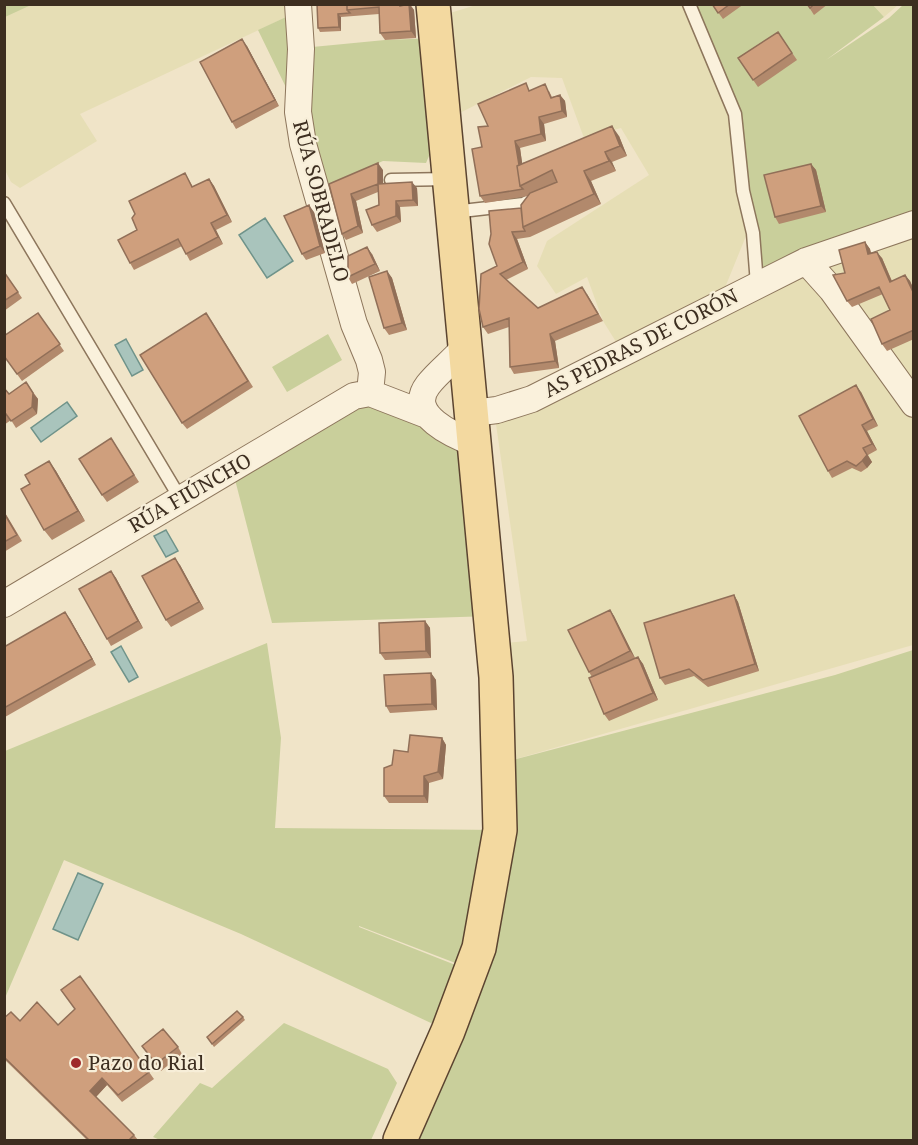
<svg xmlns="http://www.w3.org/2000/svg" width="918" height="1145" font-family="'Noto Serif',serif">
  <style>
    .farmland { fill: #e6deb5 }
    .green { fill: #c9cf9b; fill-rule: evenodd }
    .water { fill: #a9c4bc; stroke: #6f938a; stroke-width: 1.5 }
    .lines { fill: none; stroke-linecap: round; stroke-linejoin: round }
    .lane-casing { stroke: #8d765c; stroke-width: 15 }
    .street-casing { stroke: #8d765c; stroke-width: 28 }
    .primary-casing { stroke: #5b4430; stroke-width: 36 }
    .lane { stroke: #faf1dc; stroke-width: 12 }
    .street { stroke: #faf1dc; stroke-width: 26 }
    .primary { stroke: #f3d9a0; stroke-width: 33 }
    .wall { fill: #b2896c }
    .shaded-wall { fill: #916f58 }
    .building { fill: #cf9f7d; stroke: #916f58; stroke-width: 1.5 }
    .poi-dot { fill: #9e2a2b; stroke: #f7eed8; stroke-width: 2 }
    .labels { text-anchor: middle; stroke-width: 4.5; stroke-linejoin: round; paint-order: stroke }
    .street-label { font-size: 20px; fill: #3d2e20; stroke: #f7eed8 }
    .poi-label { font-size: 20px; fill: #3d2e20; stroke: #f7eed8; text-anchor: start }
  </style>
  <rect width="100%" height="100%" fill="#f0e4c8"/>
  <path class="farmland" d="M19 4H298L299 11 80 114 97 141 20 188 11 182 5 170 4 12Z
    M476 5H684L735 134 739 196 746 236 722 295 623 353 603 321 587 277 556 294 537 266 547 241 649 175 621 128 584 138 562 78 531 77 444 121 434 18Z
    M873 5H898L884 17Z
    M913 232V645L498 764 493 644 527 641 496 424 806 270Z"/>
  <path class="green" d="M5 4H31V5L5 17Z
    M690 4 873 5 884 17 826 60 889 18 903 5H913V220L757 284 735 115Z
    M299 11 302 48 385 40 436 38 444 121 426 163 383 161 316 190 298 112 258 30Z
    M328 334 342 360 287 392 272 367Z
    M354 396 476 444 491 616 272 623 232 468Z
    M267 643 281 738 275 828 500 830 498 764 835 675 913 650V1140H398L448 1031 241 934 64 860 5 998V751ZM359 926 471 969 486 977 359 927Z
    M284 1023 388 1069 397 1083 371 1140H160L153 1137 200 1083 212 1088Z"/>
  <path class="water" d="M265 218 293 261 267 278 239 235Z
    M126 339 143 370 132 376 115 345Z
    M67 402 77 416 41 442 31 428Z
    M166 530 178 551 166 557 154 536Z
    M121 646 138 677 129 682 111 652Z
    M78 873 103 884 78 940 53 929Z"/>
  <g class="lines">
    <defs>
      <path id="lane" d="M689 4 735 114 743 191 753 233 757 284
        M391 180 449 179
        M4 203 180 498
        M453 212 523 204 535 198"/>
      <path id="street" d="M298 4 301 49 298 112 303 144 354 324 369 360 372 372 370 393
        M806 261 832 290 914 404
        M464 348C453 361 438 372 428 385 405 415 455 436 476 444
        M473 413 497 410 532 399 806 261 914 224
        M4 604 354 396 370 393 427 415"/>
      <path id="primary" d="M400 1140 448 1031 479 948 500 830 496 677 433 4"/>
    </defs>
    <use href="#lane" class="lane-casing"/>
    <use href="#street" class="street-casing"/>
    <use href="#primary" class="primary-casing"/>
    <use href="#lane" class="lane"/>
    <use href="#street" class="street"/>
    <use href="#primary" class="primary"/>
  </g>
  <path class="wall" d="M317 4H410L414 10 416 38 385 40 380 33 379 14 341 17V31L320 32 318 28Z
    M712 4H744L723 19Z
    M807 4H828L814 15Z
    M778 32 797 60 758 87 738 58Z
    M247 46 279 106 236 129 232 122Z
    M531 91H549L552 97 560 95 565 101 567 117 544 124 546 141 520 148 522 163 619 136 627 156 612 162 616 171 591 181 601 204 530 237 517 239 528 269 506 280 538 308 587 294 603 321 555 341 559 368 514 374 510 367 509 327 488 334 483 327 497 266 521 208 528 196 485 203 480 196 482 147 488 126Z
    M811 164 816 170 826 212 779 224 775 217Z
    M383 170V184L417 188 418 206 400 207 401 222 377 232 372 225 379 205 378 192 356 201 363 233 346 240 342 234 329 184Z
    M185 173 193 187 209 179 214 186 232 222 216 230 223 244 190 261 182 246 134 270 130 263 137 230Z
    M314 212 325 253 306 260 302 254Z
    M865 242 870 249 871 254 882 258 892 281 905 275 910 281 914 290V339L887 351 882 344 890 310 883 294 852 307 847 301 845 273Z
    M372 254 380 271 352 284 348 277Z
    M387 271 392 278 407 330 389 335 384 328Z
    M4 272 22 298 4 311Z
    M38 313 64 351 22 381 4 356Z
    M211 320 253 387 187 429 182 423Z
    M26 382 38 399 37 414 16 428 11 420 4 425V387L9 394Z
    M861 392 878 426 867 431 877 450 868 455 872 462 867 468 861 472 852 468 832 478 828 471Z
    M111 438 139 482 107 502 102 495Z
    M49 461 56 471 85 521 52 540 44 530 30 484Z
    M4 511 22 541 4 552Z
    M180 565 204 609 171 627 166 620Z
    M111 571 116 578 143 628 111 646 107 639Z
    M734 595 738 602 759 671 708 687 694 676 665 685 660 678Z
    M610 610 614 616 635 658 625 663 638 657 643 664 658 700 609 721 604 714 592 677 589 672Z
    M70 619 96 665 5 717 4 647Z
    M425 621 430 628 431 658 385 660 380 653Z
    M431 673 436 680 437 710 390 713 386 706Z
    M442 738 446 745 443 779 429 783 428 803H389L384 796 392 765 408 752Z
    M80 976 154 1079 122 1102 107 1085 96 1097 134 1135 138 1140H87L4 1059V1018L58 1025 75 1009Z
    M243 1017 245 1020 214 1047 207 1037Z
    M142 1046 178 1047 182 1054 161 1071Z"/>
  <path class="shaded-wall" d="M409 4 414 10 416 38 411 31Z
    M338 14 341 17V31L339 27Z
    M242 39 247 46 279 106 275 100Z
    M560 95 565 101 567 117 562 111Z
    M539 117 544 124 546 141 541 134Z
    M612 126 619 136 627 156 620 146Z
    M515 141 520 148 525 183 522 185Z
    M605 152 612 162 616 171 609 161Z
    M378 163 383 170V191L378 184Z
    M811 164 816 170 826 212 821 206Z
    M584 171 591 181 601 204 594 194Z
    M209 179 214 186 232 222 227 215Z
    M412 182 417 188 418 206 413 200Z
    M351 194 356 201 363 233 358 226Z
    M396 201 400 207 401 222 396 216Z
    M309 205 314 212 325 253 320 246Z
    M211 223 216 230 223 244 218 237Z
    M512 232 517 239 528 269 523 262Z
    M865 242 870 249 873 261 868 254Z
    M367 247 372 254 380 271 375 264Z
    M877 252 882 258 895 289 890 282Z
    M387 271 392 278 407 330 402 323Z
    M905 275 910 281 914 290V294Z
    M550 334 555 341 559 368 555 361Z
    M856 385 861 392 878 426 873 419Z
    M33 393 38 399 37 414 32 407Z
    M862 425 867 431 877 450 872 444Z
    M863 448 872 462 867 468 862 461Z
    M49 461 56 471 85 521 78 511Z
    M175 558 180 565 204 609 199 602Z
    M111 571 116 578 143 628 138 621Z
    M734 595 738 602 759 671 755 664Z
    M610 610 614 616 635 658 630 651Z
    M65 612 70 619 96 665 92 659Z
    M425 621 430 628 431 658 426 651Z
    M638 657 643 664 658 700 653 693Z
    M431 673 436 680 437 710 432 704Z
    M442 738 446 745 443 779 438 772Z
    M424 776 429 783 428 803 424 796Z
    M102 1078 107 1085 95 1098 90 1091Z"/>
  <path class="building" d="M317 4H347V10L350 13 338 14 339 27 318 28Z
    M347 4H400V6L409 4 411 31 380 33 379 7 347 10Z
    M712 4H730L718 13Z
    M807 4H814L810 8Z
    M778 32 792 53 753 80 738 58Z
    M242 39 275 100 232 122 200 62Z
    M526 83 529 91 545 84 551 98 560 95 562 111 539 117 541 134 515 141 519 165 517 166 520 186 523 189 480 196 472 149 482 147 478 127 488 126 478 104Z
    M612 126 620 146 605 152 609 161 584 171 594 194 523 227 521 205 530 193 557 182 552 170 520 186 517 166Z
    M378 163V184L351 194 358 226 342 234 329 184Z
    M811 164 821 206 775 217 764 175Z
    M185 173 192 187 209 179 227 215 211 223 218 237 186 254 178 239 130 263 118 240 137 230 132 218 135 214 129 201Z
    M412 182 413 200 396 201V216L372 225 366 210 379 205 378 184Z
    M309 205 320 246 302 254 284 216Z
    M521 208 523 227 525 231 512 232 523 262 500 274 538 308 582 287 598 314 550 334 555 361 510 367 509 318 483 327 479 309 481 274 497 266 489 244 491 234 489 211Z
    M865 242 868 254 877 252 890 282 905 275 914 294V330L882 344 871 319 890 310 879 287 847 301 833 275 845 273 839 250Z
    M367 247 375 264 348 277V256Z
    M387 271 402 323 384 328 369 277Z
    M4 272 18 292 4 301Z
    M38 313 60 344 17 374 4 356V336Z
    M206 313 248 381 182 423 140 355Z
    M26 382 33 393 32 407 11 421 6 414 4 415V388L9 394Z
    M856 385 873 419 862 425 872 444 863 448 867 455 862 461 856 466 847 461 828 471 799 416Z
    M111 438 134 475 102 495 79 459Z
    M49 461 78 511 44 530 21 489 30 484 25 475Z
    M4 513 17 535 4 542Z
    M175 558 199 602 166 620 142 576Z
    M111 571 138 621 107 639 79 589Z
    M734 595 755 664 703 680 689 669 660 678 644 623Z
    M610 610 630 651 589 672 568 630Z
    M65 612 92 659 4 708V647Z
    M425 621 426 651 380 653 379 623Z
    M638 657 653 693 604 714 589 678Z
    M431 673 432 704 386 706 384 675Z
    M410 735 442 738 438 772 424 776V796H384V768L392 765 394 750 408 752Z
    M80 976 149 1072 118 1095 102 1078 90 1091 134 1135 129 1140H89L4 1057V1018L11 1012 20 1021 37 1002 58 1025 75 1009 61 990Z
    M237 1011 243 1017 212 1044 207 1037Z
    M163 1029 178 1047 156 1064 142 1046Z"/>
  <circle class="poi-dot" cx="76" cy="1063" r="6"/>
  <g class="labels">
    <g class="street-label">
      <text transform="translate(321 201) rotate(75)" y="7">RÚA SOBRADELO</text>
      <text transform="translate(641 343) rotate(-27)" y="7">AS PEDRAS DE CORÓN</text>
      <text transform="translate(190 493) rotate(-30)" y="7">RÚA FIÚNCHO</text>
    </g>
    <g class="poi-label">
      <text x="88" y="1070">Pazo do Rial</text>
    </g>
  </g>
  <rect width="918" height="1145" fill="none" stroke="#3d2e20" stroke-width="12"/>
</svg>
